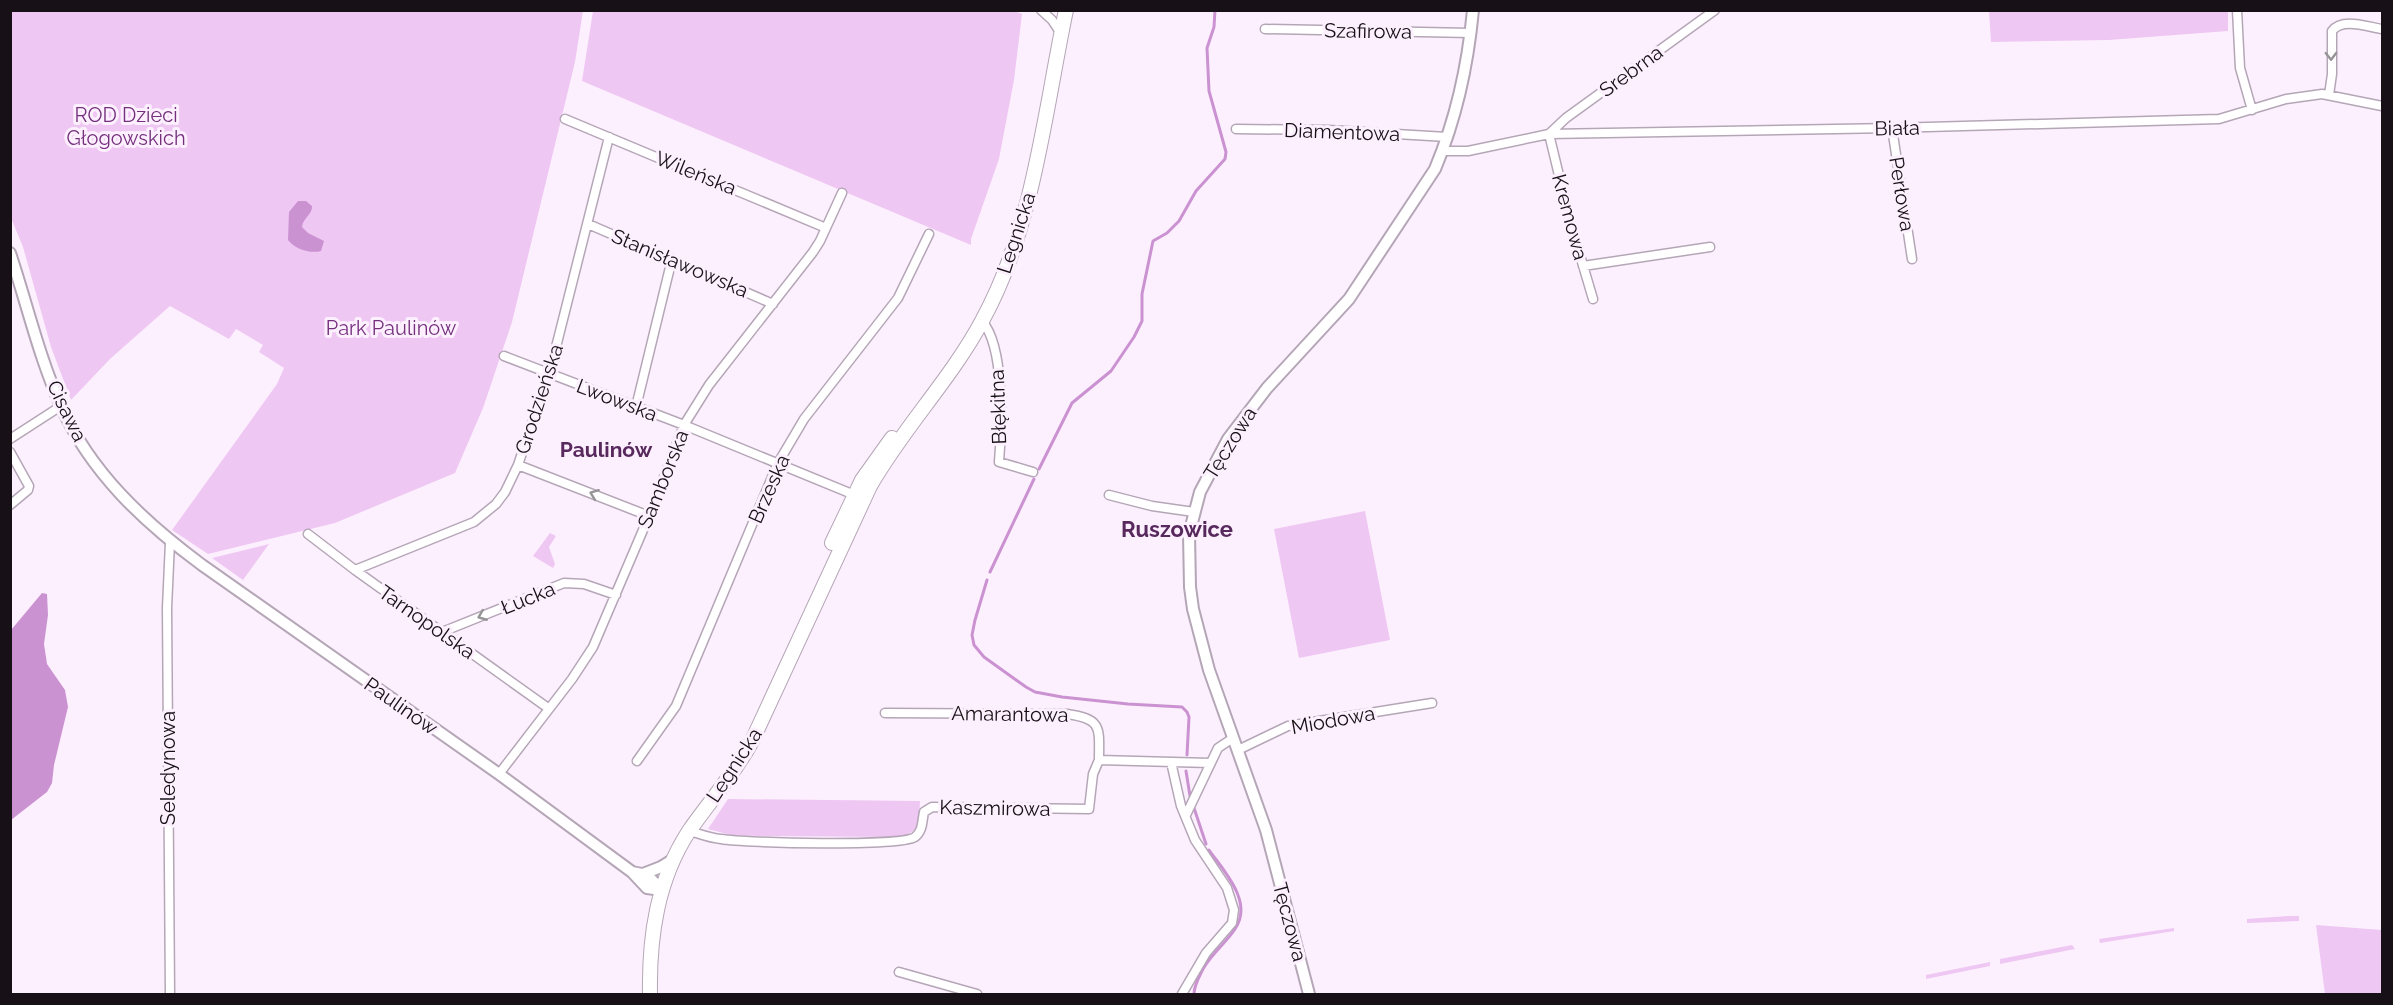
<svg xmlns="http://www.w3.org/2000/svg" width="2393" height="1005" font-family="Raleway,sans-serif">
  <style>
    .green { fill: #efc7f3 }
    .water { fill: #cb92d2 }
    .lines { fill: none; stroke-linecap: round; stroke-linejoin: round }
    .stream { stroke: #cb92d2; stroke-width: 3 }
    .minor-casing { stroke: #b5a6b7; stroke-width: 11 }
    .tertiary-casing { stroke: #b5a6b7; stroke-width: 14 }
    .primary-casing { stroke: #b5a6b7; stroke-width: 16 }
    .minor { stroke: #fff; stroke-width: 8 }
    .tertiary { stroke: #fff; stroke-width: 10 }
    .primary { stroke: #fff; stroke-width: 14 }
    .oneway { stroke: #979497 }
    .labels { text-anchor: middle; stroke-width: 6; stroke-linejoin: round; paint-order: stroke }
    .street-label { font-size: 20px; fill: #171117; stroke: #fdf0fe }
    .park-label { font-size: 20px; fill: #742f7d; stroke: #fdf0fe }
    .neighbourhood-label { font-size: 21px; font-weight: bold; fill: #57295d; stroke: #fdf0fe }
    .quarter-label { font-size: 22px; font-weight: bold; fill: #57295d; stroke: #fdf0fe }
  </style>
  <rect width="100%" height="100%" fill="#fdf0fe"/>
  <path class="green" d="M1012 10 1022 14 1014 80 999 159 971 239V245L582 81 593 11Z
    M10 11H583L575 62 512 322 483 408 455 473 335 523 208 554 172 530 277 384 284 368 259 352 263 345 236 329 229 339 170 306 110 359 71 400 51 347 23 247 11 218Z
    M1989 11H2228V31L2109 40 1991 42Z
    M1365 511 1390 640 1299 658 1274 529Z
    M550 533 556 536 549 547 555 564 553 568 533 556Z
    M269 544 243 580 212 558Z
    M728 799 920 801C919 821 921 832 899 837L758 836 731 835 708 829Z
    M2288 916H2299V921L2247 923V919Z
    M2316 925 2382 930V994H2325Z
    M2174 928V931L2100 943 2099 939Z
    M2072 945 2075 949 2000 964V959Z
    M1990 962V966L1926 979V975Z"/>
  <path class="water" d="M298 201H306L312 206C313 214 303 218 302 227L308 233 324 241 321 251C310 254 295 249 288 240L289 212Z
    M42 593 47 594 48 615 44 644 47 664 65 690 68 707 54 765 52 783 47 792 11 820V630Z"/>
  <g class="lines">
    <path class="stream" d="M1039 469 1072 403 1111 371 1134 337 1142 321V294L1153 241 1167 233 1179 221 1196 191 1225 159 1226 152 1209 91 1207 48 1214 27 1215 10
      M990 572 1034 479
      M987 580 975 620 972 635 974 645 984 657 1026 687 1035 692 1062 697 1128 704 1182 707 1187 712 1189 717 1187 755
      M1186 771 1190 796
      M1194 808 1206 844
      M1194 994C1194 985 1199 977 1203 969 1212 953 1226 943 1235 929 1254 902 1223 870 1209 850"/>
    <defs>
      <path id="minor" d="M1041 10 1052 20 1058 29
        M2237 10 2240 68 2252 110
        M1265 29 1471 33
        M2329 95 2332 74V31C2342 17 2368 27 2382 29
        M565 119 826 228
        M1892 128 1912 259
        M1236 129 1328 130 1447 137
        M1443 151H1468L1549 134 1892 128 2219 119 2286 99 2322 94 2382 106
        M588 224 773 304
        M1583 266 1710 247
        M1593 299 1571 225 1549 134 1566 118 1715 10
        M982 321C1005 347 1002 428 999 462L1033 472
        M504 356 684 425 857 496
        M636 407 672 259
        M10 439 61 406
        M10 452 29 486 28 490 10 505
        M518 465 649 516
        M1109 495 1152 506 1194 512
        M308 534 355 570 548 708
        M355 570 474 522 496 504 505 492 518 465 552 363 609 137
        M442 632 564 583 584 584 616 595
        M885 713 1067 714C1103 719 1099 728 1099 760
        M1238 750 1288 726 1432 703
        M637 761 676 706 778 463 804 419 898 298 929 234
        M1171 762 1181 806 1195 840 1227 888 1234 910 1232 923 1206 953 1182 994
        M499 774 572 679 593 647 649 516 684 425 709 385 813 252 820 241 842 193
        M1186 815 1218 748 1233 738
        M690 831C700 834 710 838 721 839 746 843 900 847 915 837 923 831 922 821 924 812L932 807 1089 809 1093 774 1099 760 1210 763
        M899 972 977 994
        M170 994 167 608 170 542"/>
      <path id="tertiary" d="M10 253C27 304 39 357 61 406 91 473 144 522 202 565L499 774 632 872 647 888 662 890
        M632 872 647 875 662 890
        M643 874 661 867 674 859
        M1309 994 1266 830 1209 670 1193 609 1190 587 1189 534 1200 492 1228 439 1267 388 1349 299 1435 169C1456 119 1468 64 1473 10"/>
      <path id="primary" d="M832 543 862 480 892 438
        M650 994C649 937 657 880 689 831 710 801 735 773 752 741L870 486C903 428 951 379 982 321 1034 226 1044 115 1066 10"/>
    </defs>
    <use href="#minor" class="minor-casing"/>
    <use href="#tertiary" class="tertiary-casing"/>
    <use href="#primary" class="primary-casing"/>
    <use href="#minor" class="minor"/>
    <use href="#tertiary" class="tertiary"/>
    <use href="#primary" class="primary"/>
  </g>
  <defs><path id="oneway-chevron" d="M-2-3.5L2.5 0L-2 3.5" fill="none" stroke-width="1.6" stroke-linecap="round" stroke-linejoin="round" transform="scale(1.5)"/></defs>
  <g class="oneway">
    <use href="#oneway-chevron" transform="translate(2331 56) rotate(89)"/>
    <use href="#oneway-chevron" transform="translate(594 494) rotate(-159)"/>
    <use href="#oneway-chevron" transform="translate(482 616) rotate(158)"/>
  </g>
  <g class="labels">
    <g class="street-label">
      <text transform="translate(1368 31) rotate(1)" y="7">Szafirowa</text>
      <text transform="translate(1631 71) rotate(-36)" y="7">Srebrna</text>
      <text transform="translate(1897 128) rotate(-1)" y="7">Biała</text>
      <text transform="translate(1342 132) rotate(2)" y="7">Diamentowa</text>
      <text transform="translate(696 173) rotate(22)" y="7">Wileńska</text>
      <text transform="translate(1902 194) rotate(81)" y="7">Perłowa</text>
      <text transform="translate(1570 217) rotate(75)" y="7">Kremowa</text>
      <text transform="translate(1016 233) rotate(-72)" y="7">Legnicka</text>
      <text transform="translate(680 263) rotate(23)" y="7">Stanisławowska</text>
      <text transform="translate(539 399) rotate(-72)" y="7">Grodzieńska</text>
      <text transform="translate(617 400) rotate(21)" y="7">Lwowska</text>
      <text transform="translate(998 407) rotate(-92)" y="7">Błękitna</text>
      <text transform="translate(67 411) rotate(64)" y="7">Cisawa</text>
      <text transform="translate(1230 443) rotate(-58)" y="7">Tęczowa</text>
      <text transform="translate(663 479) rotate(-68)" y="7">Samborska</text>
      <text transform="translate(769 489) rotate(-66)" y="7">Brzeska</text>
      <text transform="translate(528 598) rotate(-22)" y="7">Łucka</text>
      <text transform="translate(427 622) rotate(35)" y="7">Tarnopolska</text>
      <text transform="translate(401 706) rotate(35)" y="7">Paulinów</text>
      <text transform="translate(1010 714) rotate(1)" y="7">Amarantowa</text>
      <text transform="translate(1333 720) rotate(-10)" y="7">Miodowa</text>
      <text transform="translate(734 765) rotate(-57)" y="7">Legnicka</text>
      <text transform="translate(168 768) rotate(-90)" y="7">Seledynowa</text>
      <text transform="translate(995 808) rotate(1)" y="7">Kaszmirowa</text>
      <text transform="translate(1290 922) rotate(75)" y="7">Tęczowa</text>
    </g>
    <g class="park-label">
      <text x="126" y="122">ROD Dzieci<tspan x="126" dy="23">Głogowskich</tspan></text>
      <text x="391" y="335">Park Paulinów</text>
    </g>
    <g class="neighbourhood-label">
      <text x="606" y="457">Paulinów</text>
    </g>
    <g class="quarter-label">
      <text x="1177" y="537">Ruszowice</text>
    </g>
  </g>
  <rect width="2393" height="1005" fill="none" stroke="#171117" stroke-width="24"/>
</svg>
